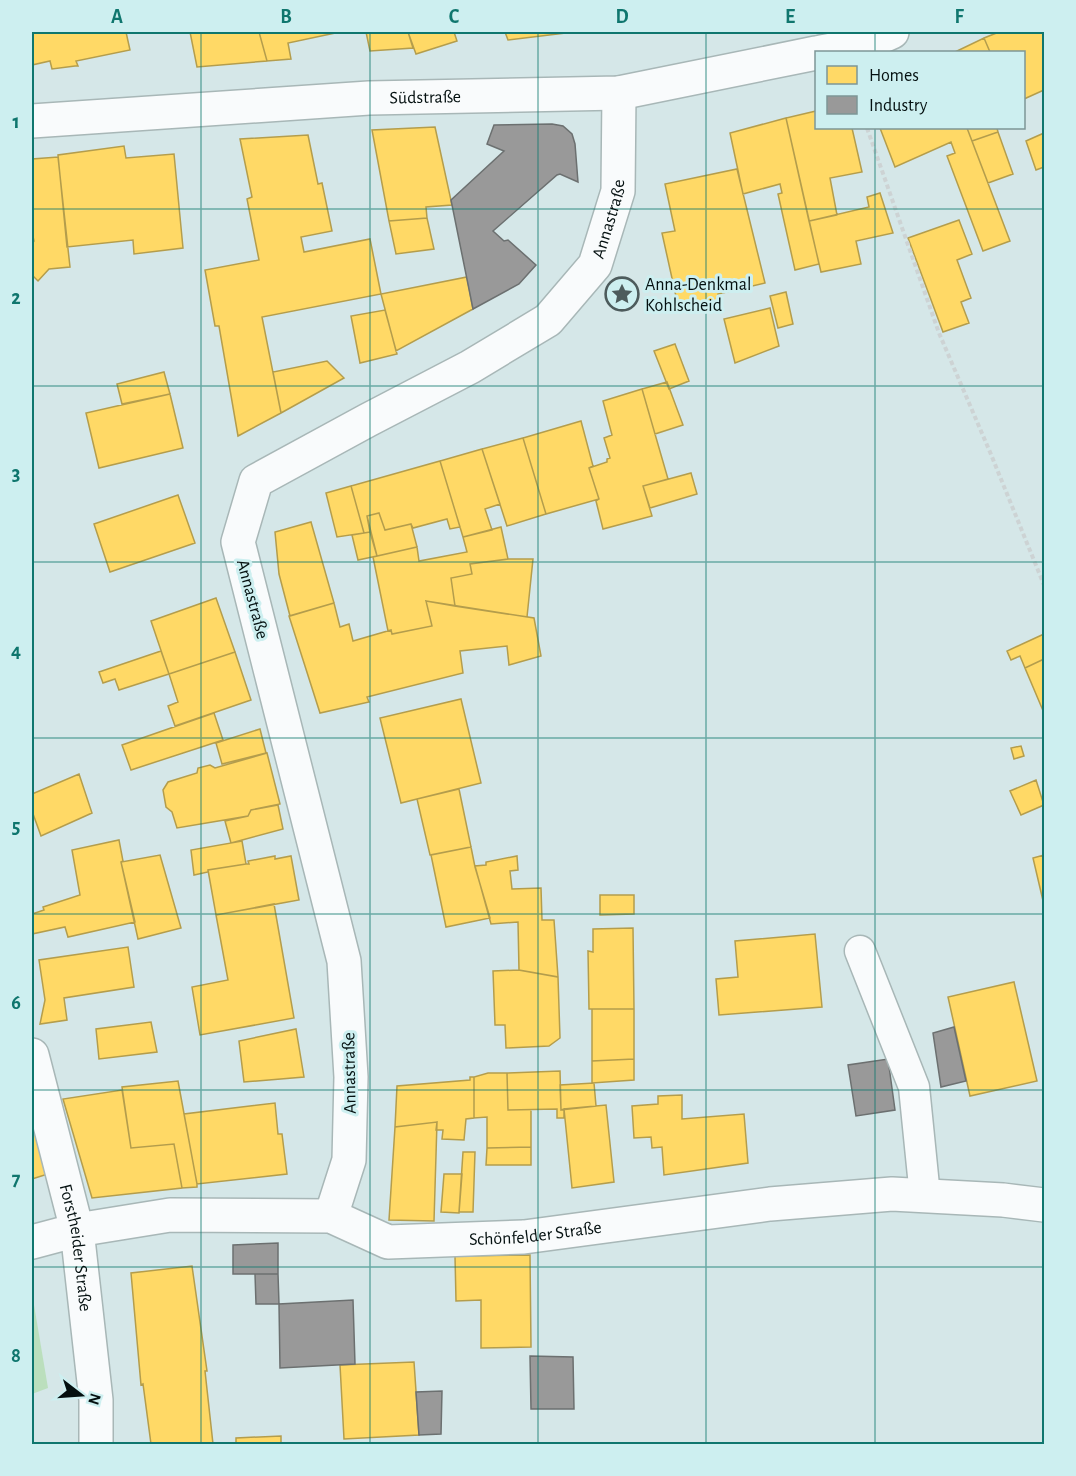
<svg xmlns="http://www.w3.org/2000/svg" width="1076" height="1476" font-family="'Alegreya Sans',sans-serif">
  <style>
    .green { fill: #bbdfbd }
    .homes { fill: #ffd966; stroke: #b49d4c; stroke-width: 1.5 }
    .industry { fill: #999; stroke: #6c7070; stroke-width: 1.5 }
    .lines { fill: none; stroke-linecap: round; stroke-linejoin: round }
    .lane-casing { stroke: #a8b7b7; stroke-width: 33 }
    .street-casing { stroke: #a8b7b7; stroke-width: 36 }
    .secondary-casing { stroke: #a8b7b7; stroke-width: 36 }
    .path { stroke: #cdd3d4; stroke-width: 4; stroke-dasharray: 4.5 3; stroke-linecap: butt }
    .lane { stroke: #f9fbfc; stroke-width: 30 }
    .street { stroke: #f9fbfc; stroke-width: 33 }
    .secondary { stroke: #f9fbfc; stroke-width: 33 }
    .grid { fill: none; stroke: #0f766e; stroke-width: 1.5; stroke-opacity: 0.55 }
    .labels { text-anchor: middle; stroke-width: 6; stroke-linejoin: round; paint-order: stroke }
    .street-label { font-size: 18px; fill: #041010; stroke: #cdeff0 }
    .poi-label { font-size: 18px; fill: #041010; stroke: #cdeff0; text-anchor: start }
    .neatline { fill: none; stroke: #0f766e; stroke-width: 2 }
    .grid-label { font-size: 20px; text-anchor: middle; font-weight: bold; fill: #0f766e }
  </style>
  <rect width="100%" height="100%" fill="#d5e7e8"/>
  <path class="green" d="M32 1293 48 1388 32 1394Z"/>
  <path class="homes" d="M32 32H126L130 50 76 61 78 66H75L52 69 50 61 32 65Z
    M190 32H259L267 61 197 67Z
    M259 32H340L288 43 291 59 267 61Z
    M366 32H408L413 48 370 51Z
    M408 32H454L457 41 416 54Z
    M505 32H574L508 40Z
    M999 32H1044V90L1024 99V52H990L984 38Z
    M984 38 990 52H955Z
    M816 111V128H852L862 172 830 178 837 215 809 221 786 118Z
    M786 118 819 264 795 270 778 194 782 193 780 184 743 194 730 133Z
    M435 127 452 205 426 207 427 218 389 221 372 130Z
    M880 128H967L1010 241 983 251 947 156 955 153 951 142 895 167Z
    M967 128H997L998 132 972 141Z
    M998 132 1013 174 988 183 972 141Z
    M1044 133V167L1036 170 1026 141Z
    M308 135 318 184 322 183 332 231 301 237 304 252 370 239 381 294 262 317 281 413 238 436 219 326H215L205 270 259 260 247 199 252 197 240 139Z
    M124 146 126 158 174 154 183 248 134 254 133 240 67 247 58 155Z
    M58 157 70 267 49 269 38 281 32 275V244L34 241 32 232V159Z
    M737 169 765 283 718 294 719 301 679 310 662 233 675 231 665 184Z
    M880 193 893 233 856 241 861 264 821 272 809 221 869 207 867 197Z
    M427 218 434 249 396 254 389 221Z
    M959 220 972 254 957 260 971 298 961 302 969 323 943 332 908 238Z
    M467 277 473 309 396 351 381 294Z
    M786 292 793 324 778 328 770 296Z
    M770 308 779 346 735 363 724 319Z
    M385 310 397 354 360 363 351 316Z
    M675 344 689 381 669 389 654 351Z
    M327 361 344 378 281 413 273 372Z
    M164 372 170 394 122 404 117 384Z
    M667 382 683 425 655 434 642 389Z
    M642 389 668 479 643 486 652 516 603 529 596 501 599 499 589 468 607 462V459L610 458 604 438 612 435 603 401Z
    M170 394 183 448 99 468 86 413Z
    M581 421 593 466 589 468 599 499 546 514 523 438Z
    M523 438 546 514 507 526 482 449Z
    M482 449 500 504 485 509 492 530 463 537 440 461Z
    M440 461 460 527 450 529 447 519 413 528 411 524 385 530 379 513 367 516 370 532 364 533 351 486Z
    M691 473 697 494 650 508 643 486Z
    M351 486 364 533 337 537 326 493Z
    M178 495 195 543 110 572 94 524Z
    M379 513 385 530 411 524 417 547 377 556 367 516Z
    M311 522 334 603 290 616 279 574 275 532Z
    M501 527 508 559 470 564 472 574 451 578 455 606 426 601 432 626 392 634 391 630 388 631 373 557 417 547 419 561 467 552 463 537Z
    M370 532 377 556 358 560 352 535Z
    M508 559H533L527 617 455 606 451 578 472 574 470 564Z
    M216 598 235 652 169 674 151 621Z
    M426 601 534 618 541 656 509 665 507 646 460 651 463 673 367 697 369 702 320 713 289 616 334 603 340 627 349 624 353 641 391 630 392 634 432 626Z
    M1044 634V659L1025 668 1020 656 1011 660 1007 651Z
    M161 651 169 674 119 690 115 679 103 683 99 672Z
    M235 652 251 700 175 726 168 706 178 702 169 674Z
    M1044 659V713L1025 668Z
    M461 699 481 783 401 803 380 718Z
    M214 713 223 740 131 770 122 745Z
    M260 729 266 753 222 764 216 743Z
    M1021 746 1024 756 1014 759 1011 748Z
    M267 753 280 804 251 810 248 816 177 828 172 812 166 807 163 790 168 782 197 773 198 768 210 765 215 768Z
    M79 774 92 813 41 836 32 811V794Z
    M1036 780 1044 805 1021 815 1010 791Z
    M459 789 471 847 430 855 417 799Z
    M278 805 283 829 231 843 225 821 248 816 251 810Z
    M119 840 123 861 121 862 135 922 68 937 65 927 32 934V914L44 910 43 907 80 895 72 850Z
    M242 841 246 864 208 870V872L194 875 191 850Z
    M471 847 475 867 490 918 446 927 431 855Z
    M160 855 181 928 138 939 121 862Z
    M1044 855V905L1033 858Z
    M275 856V859L291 856 299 900 216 915 208 870 246 864H249L248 861Z
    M517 856 518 870 510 871 512 889 541 888 542 920H554L558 977 519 970 518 922 491 924 475 866 486 865V862Z
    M600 895H634V914L600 915Z
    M274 904 294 1018 200 1035 192 987 228 980 216 915Z
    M633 928 634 1009H589L588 951 593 952V929Z
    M815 934 822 1007 719 1015 716 979 738 977 735 941Z
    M128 947 134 987 64 998 67 1020 40 1024 45 1000 39 960Z
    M519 970 558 977 560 1038 549 1046 506 1048 505 1025H495L493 971Z
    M1014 982 1037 1081 970 1096 948 997Z
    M592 1009H634V1059L592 1061Z
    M151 1022 157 1052 99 1059 96 1029Z
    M296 1029 304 1077 244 1082 239 1041Z
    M634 1059V1080L592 1083V1061Z
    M560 1071 561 1110 564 1109V1118H557V1109L508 1110 507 1073Z
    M488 1073H507L508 1110H531V1147L487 1148V1117L474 1118V1077Z
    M470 1077H474V1118L466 1119 464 1140 442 1139 443 1130H436L437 1122 395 1127 397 1086 470 1080Z
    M178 1081 197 1184V1187L182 1188 174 1144 131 1148 122 1087Z
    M594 1083 596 1106 561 1110 560 1085Z
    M122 1090 131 1148 174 1144 182 1188 92 1198 63 1099Z
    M682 1095V1119L744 1114 748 1163 664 1175 662 1147 652 1148 651 1137 634 1138 632 1106 658 1104V1096Z
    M275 1103 278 1134H282L287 1174 197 1184 184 1114Z
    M606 1105 614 1182 572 1188 564 1109Z
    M32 1112 51 1173 32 1179Z
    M437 1122 434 1221 389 1220 395 1127Z
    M531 1147V1165H486L487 1148Z
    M463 1152H475L473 1212H459Z
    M444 1174H462L459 1213 441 1212Z
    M530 1255 531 1347 481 1348V1300L456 1301 455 1256Z
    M192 1266 207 1371H205L213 1444H151L143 1384 141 1385 131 1273Z
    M414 1362 419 1435 344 1439 340 1365Z
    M281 1436V1444H236V1438Z"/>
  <path class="industry" d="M552 124 563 126 572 134 575 144 578 182 560 174 557 175 493 231 504 241 508 240 536 265 519 284 473 309 451 200 504 151 487 144 494 125Z
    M954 1027 966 1081 941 1087 933 1033Z
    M888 1059 895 1110 856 1116 848 1065Z
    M278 1243V1274H233V1245Z
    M255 1274H278L279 1304H256Z
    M353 1300 355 1364 280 1368 279 1304Z
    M530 1356 573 1357 574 1409H531Z
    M442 1391 441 1434 419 1435 416 1392Z"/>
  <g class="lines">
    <defs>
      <path id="lane" d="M860 951 914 1087 925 1196"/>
      <g id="street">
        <path id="s1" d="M32 1055 77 1230 96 1400V1444"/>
        <path id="s2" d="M331 1216 349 1160 351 1077 344 961 238 542 256 481 368 420 470 367 548 320 595 265 618 191 619 93"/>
        <path id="s3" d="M32 1242 77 1230 170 1215 331 1216 388 1242 524 1237 770 1204 892 1194 1003 1200 1044 1205"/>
      </g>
      <g id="secondary">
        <path d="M821 52 865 44 892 32"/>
        <path id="s4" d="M32 121 369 98 619 93 816 53"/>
      </g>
    </defs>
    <use href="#lane" class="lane-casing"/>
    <use href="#street" class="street-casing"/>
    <use href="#secondary" class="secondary-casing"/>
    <path class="path" d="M867 128 939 333 990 452 1044 585"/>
    <use href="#lane" class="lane"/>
    <use href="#street" class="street"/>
    <use href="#secondary" class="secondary"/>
  </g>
  <path class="grid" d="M201 32V1444M370 32V1444M538 32V1444M706 32V1444M875 32V52M875 128V1444M32 209H1044M32 386H1044M32 562H1044M32 738H1044M32 914H1044M32 1090H1044M32 1267H1044"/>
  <defs>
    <symbol id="sight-ring" viewBox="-11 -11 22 22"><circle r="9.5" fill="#cdeff0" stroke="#4d5b5c" stroke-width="1.5"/><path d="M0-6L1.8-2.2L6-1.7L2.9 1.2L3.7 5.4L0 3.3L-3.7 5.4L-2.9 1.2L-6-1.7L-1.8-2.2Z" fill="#4d5b5c"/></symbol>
  </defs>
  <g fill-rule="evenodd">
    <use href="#sight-ring" x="603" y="275" width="38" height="38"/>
  </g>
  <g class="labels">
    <g class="street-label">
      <text dy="6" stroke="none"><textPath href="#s4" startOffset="394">Südstraße</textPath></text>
      <text dy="6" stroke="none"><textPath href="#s2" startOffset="1208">Annastraße</textPath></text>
      <text transform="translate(253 599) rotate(75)" y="6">Annastraße</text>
      <text transform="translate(349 1073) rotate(-91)" y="6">Annastraße</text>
      <text dy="6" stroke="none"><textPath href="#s3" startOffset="512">Schönfelder Straße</textPath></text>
      <text dy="6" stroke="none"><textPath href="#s1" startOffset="198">Forstheider Straße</textPath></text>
    </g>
    <g class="poi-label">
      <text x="645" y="290">Anna-Denkmal<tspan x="645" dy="21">Kohlscheid</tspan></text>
    </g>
  </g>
  <rect width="1076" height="1476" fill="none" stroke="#cdeff0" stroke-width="66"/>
  <rect x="815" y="51" width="210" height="78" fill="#cdeff0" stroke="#7d9696" stroke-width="1.5"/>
  <rect x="827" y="66" width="30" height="18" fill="#ffd966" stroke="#7d9696" stroke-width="1.5"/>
  <text x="869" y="81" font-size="18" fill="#041010">Homes</text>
  <rect x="827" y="96" width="30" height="18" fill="#999999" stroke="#7d9696" stroke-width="1.5"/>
  <text x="869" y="111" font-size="18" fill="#041010">Industry</text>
  <g transform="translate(81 1395) rotate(107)" stroke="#cdeff0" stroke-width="4.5" paint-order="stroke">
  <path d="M0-4.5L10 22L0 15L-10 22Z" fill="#041010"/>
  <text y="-9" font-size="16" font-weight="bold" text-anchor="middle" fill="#041010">N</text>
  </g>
  <rect x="33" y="33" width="1010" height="1410" class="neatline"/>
  <g class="grid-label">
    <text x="117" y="23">A</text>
    <text x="286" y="23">B</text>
    <text x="454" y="23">C</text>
    <text x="622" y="23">D</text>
    <text x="790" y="23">E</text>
    <text x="959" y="23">F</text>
    <text x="16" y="128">1</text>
    <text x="16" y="304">2</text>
    <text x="16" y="480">3</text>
    <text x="16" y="657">4</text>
    <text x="16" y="833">5</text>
    <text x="16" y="1009">6</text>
    <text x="16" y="1185">7</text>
    <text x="16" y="1362">8</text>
  </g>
</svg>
